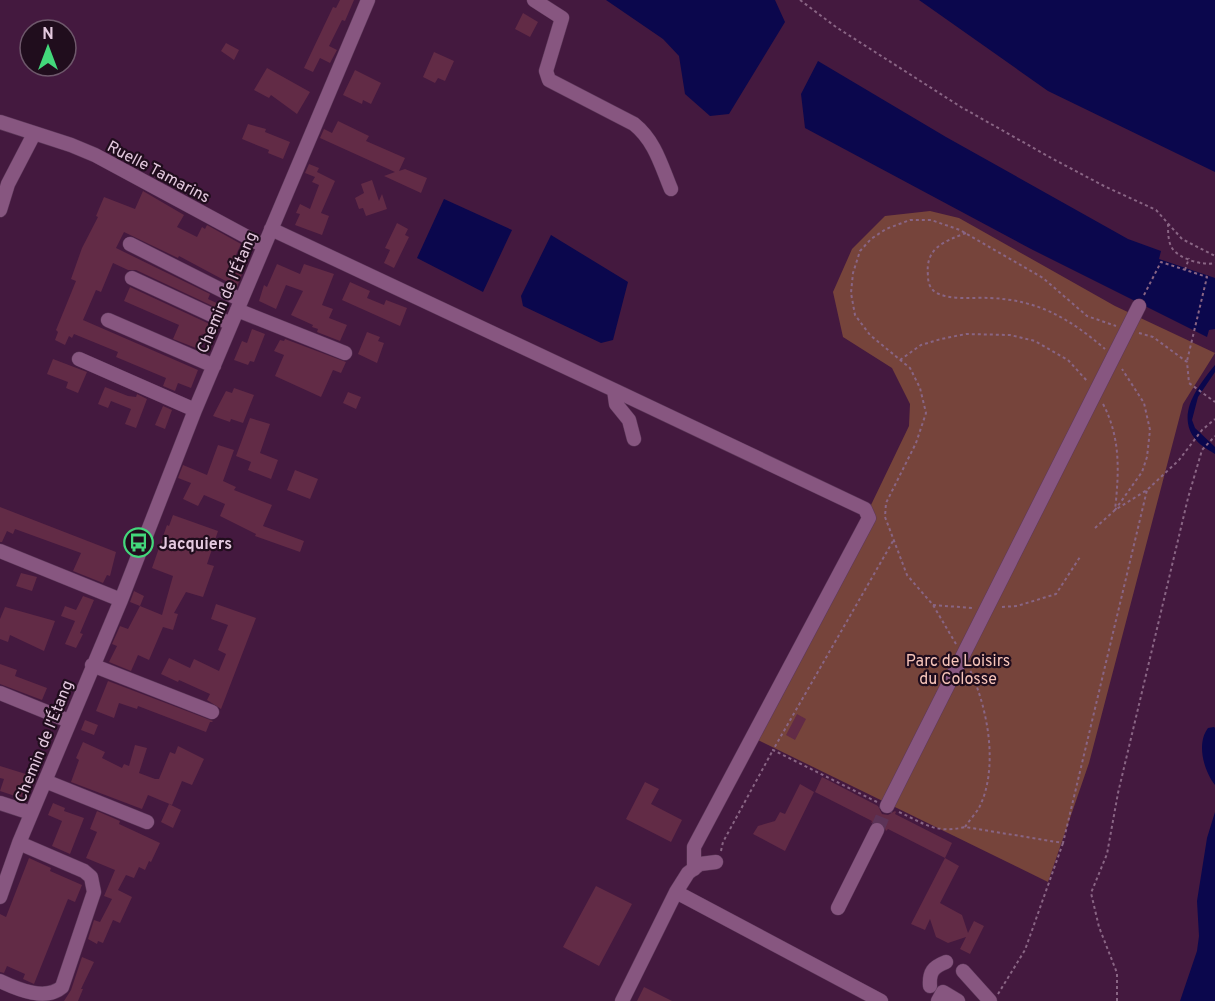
<svg xmlns="http://www.w3.org/2000/svg" width="1215" height="1001" font-family="Overpass,sans-serif">
  <style>
    .green { fill: #76443b }
    .water { fill: #0b074d }
    .building { fill: #622b46 }
    .lines { fill: none; stroke-linecap: round; stroke-linejoin: round }
    .minor-tunnel { stroke: #5c3357; stroke-width: 14; stroke-dasharray: 14 7; stroke-linecap: butt }
    .minor-casing { stroke: #5d3859; stroke-width: 15 }
    .path { stroke: #896584; stroke-width: 2; stroke-dasharray: 3 3; stroke-linecap: butt }
    .minor { stroke: #875680; stroke-width: 14 }
    .labels { text-anchor: middle; stroke-width: 4.5; stroke-linejoin: round; paint-order: stroke }
    .street-label { font-size: 16px; fill: #e4c9df; stroke: #200d1d }
    .poi-label { font-size: 16px; font-weight: bold; fill: #e4c9df; stroke: #200d1d; text-anchor: start }
    .park-label { font-size: 16px; fill: #f7c5ba; stroke: #200d1d }
  </style>
  <rect width="100%" height="100%" fill="#44193f"/>
  <path class="green" d="M930 211 959 218 1115 306 1215 353 1183 404 1089 763 1048 882 758 740 909 426 910 404 892 368 843 337 833 292 852 249 885 216Z"/>
  <path class="water" d="M606 0H775L785 22 729 114 710 116 685 94 679 56 663 39Z
    M919 0H1215V172L1048 91Z
    M818 61 946 137 1128 239 1161 251 1159 259 1215 278V329L1209 330 1207 337 1031 249 805 128 801 94Z
    M444 199 512 230 483 292 417 258Z
    M551 235 628 282 613 340 601 343 523 306 521 296Z
    M1215 365V372L1198 397 1192 420 1195 428 1215 447V454C1209 450 1201 446 1196 440 1175 415 1198 386 1215 365Z
    M1214 727 1215 728V785C1204 771 1196 744 1208 728Z
    M1215 812V1001H1180L1197 951 1199 936 1197 901 1207 838Z"/>
  <path class="building" d="M340 0H354L345 21 342 20 329 46 337 50 330 63 320 58 313 72 304 68 333 7 336 8Z
    M523 13 538 22 530 37 515 29Z
    M226 43 239 50 234 60 221 51Z
    M434 52 454 61 445 81 438 78 435 83 423 77Z
    M267 68 310 92 297 114 271 95 269 98 254 90Z
    M355 70 381 83 371 104 363 100 362 104 343 95Z
    M338 121 369 136 366 141 405 158 399 171 405 169 427 178 421 193 384 176 395 172 320 138 324 129 332 133Z
    M248 124 266 129 265 132 290 142 283 159 268 153 269 150 242 139Z
    M309 164 319 168 317 172 335 181 321 213 329 216 322 235 295 225 300 214 296 213 300 204 310 209 319 185 312 182 315 177 305 173Z
    M372 180 379 201 382 194 387 209 366 216 363 208 359 209 355 198 364 193 361 184Z
    M143 191 184 215 177 227 197 237 202 227 205 229 207 225 241 244 230 268 242 274 237 287 179 256 178 258 124 232 116 248 210 294 208 299 223 306 221 310 136 270H128L113 263 101 292 96 290 83 320 198 370 191 388 178 383 175 391 163 386 166 378 116 357 118 352 74 334 72 338 69 336 65 345 55 340 58 332 56 330 76 281 71 279 82 248 98 217 96 216 104 197 135 209Z
    M397 223 408 229 405 235 409 237 394 268 384 263 390 250 385 248Z
    M277 264 300 274 304 264 334 274 322 305 333 309 329 318 347 325 340 341 317 332 318 329 312 327 313 325 291 315 303 291 286 285 276 309 259 301 264 285 267 287Z
    M350 282 370 291 367 298 384 305 386 300 407 308 400 326 342 300Z
    M130 287 216 327 211 338 202 334 196 348 173 339 179 325 124 301Z
    M252 329 265 334 254 362 250 361 248 365 234 360 242 341 247 343Z
    M367 332 380 337 378 341 384 343 377 363 358 354Z
    M285 339 346 362 341 373 333 370 321 397 275 376 284 355 274 351 280 340 284 341Z
    M53 359 87 372 78 393 66 388 68 382 47 374Z
    M105 387 128 396 136 397 137 394 147 399 136 428 125 424 131 409 111 401 108 408 98 404Z
    M234 388 254 395 243 423 231 419 230 422 213 416 226 391 232 393Z
    M348 392 361 397 356 409 343 403Z
    M163 406 172 410 165 429 155 425Z
    M250 418 270 424 260 453 278 460 271 479 248 470 251 462 236 456Z
    M218 445 234 450 223 481 236 487 234 490 272 505 263 526 304 541 300 552 255 536 256 534 220 516 225 504 204 495 198 506 183 499 191 483 178 478 183 465 207 475Z
    M295 470 318 479 310 499 287 490Z
    M0 507 116 552 110 576 107 575 103 583 73 571 81 553 15 529 13 534 7 531 2 542H0Z
    M173 515 218 531 207 564 214 566 203 597 186 592 174 613 178 614 173 630 163 627 149 660 138 655 131 671 109 662 117 646 112 644 120 626 128 629 140 606 162 615 173 576 152 568 167 525 169 526Z
    M21 573 37 577 32 591 16 586Z
    M134 591 144 596 140 606 130 602Z
    M83 596 94 600 80 633 83 634 76 648 65 644 75 621 61 616 65 606 76 610Z
    M216 604 256 618 221 709 207 700 210 694 179 680 178 682 161 674 169 658 190 668 194 659 219 671 226 654 218 650 228 625 211 619Z
    M5 607 55 621 44 651 10 635 8 642 0 639V619Z
    M0 664 17 670 15 676 47 688 42 700 0 684Z
    M108 681 213 721 212 722H210L206 732 138 706 137 709 119 703 114 718 96 711Z
    M797 714 806 719 795 740 786 735Z
    M85 720 98 725 94 735 81 730Z
    M83 742 105 752 102 758 122 768 124 764 129 766 135 745 147 748 139 773 155 779H159L170 752 175 754 178 746 204 759 192 785 182 781 172 805 148 795 142 809 71 782 79 760 76 758Z
    M0 766 29 775 21 798 0 791 4 779 0 778Z
    M822 777 878 806 882 814 888 815 895 811 896 812 895 814 952 843 945 858 888 829 886 831 882 822 876 821 871 823 872 821 815 792Z
    M645 782 659 789 651 804 682 820 671 842 626 819Z
    M800 784 814 792 785 851 753 834 758 826 775 821 780 812 785 814Z
    M53 803 65 808 64 811 84 818 70 854 52 846 62 821 48 815Z
    M169 804 181 810 173 828 161 822Z
    M97 811 120 821 119 824 160 843 151 862 149 861 145 870 139 867 134 878 126 875 118 890 132 897 120 923 113 920 103 943 98 941 97 944 88 939 94 920 100 922 112 899 104 896 115 870 86 858 97 832 90 829Z
    M29 858 51 868 50 871 82 885 75 902 68 899 34 984 23 979 25 974 7 966 4 973 0 972V914L6 917Z
    M945 858 959 866 940 903 962 915 968 933 974 921 984 926 970 954 960 949 966 937 948 943 936 937 930 919 925 930 911 924Z
    M596 886 632 904 599 966 563 947Z
    M82 957 94 962 81 989H83L78 1001H64L71 990Z
    M644 987 672 1001H637Z"/>
  <g class="lines">
    <path class="minor-tunnel" d="M877 830 887 806"/>
    <defs>
      <path id="minor" d="M534 0 562 18 546 71 549 80 634 124C655 141 661 165 671 189
        M0 122 71 145 95 155 264 246
        M0 210 8 184 34 134
        M271 229 614 390
        M130 244 241 300
        M132 278 231 324
        M237 310 345 353
        M108 320 214 366
        M79 359 195 410
        M634 439 629 420 616 404 614 390 865 509 869 518 694 847V869
        M0 551 121 600
        M92 665 212 712
        M0 693 69 721
        M45 781 147 822
        M0 803 31 813
        M887 806 1139 306
        M676 892 881 1001
        M0 897 19 843 121 600 195 410 368 0
        M838 908 877 830
        M963 971 990 1001
        M0 981C19 990 46 1001 62 987L94 892 91 877 84 871 19 843
        M930 986C929 972 933 967 946 962
        M622 1001 676 892 688 873 700 864 716 862
        M938 1001 943 992 958 1001"/>
    </defs>
    <use href="#minor" class="minor-casing"/>
    <path class="path" d="M800 0 836 27 961 107 1053 159 1104 186 1156 210 1182 239 1215 256
      M1168 224C1168 231 1168 242 1172 248 1179 259 1203 266 1215 263
      M966 233C943 242 925 248 928 276 928 283 930 288 935 292 950 301 973 297 990 298 1038 300 1069 318 1105 349
      M1185 270 1189 258
      M1144 295 1161 262 1207 277 1187 361
      M1139 333 1153 337 1187 362 1189 383 1215 402
      M900 360 921 345 941 339 966 334 1010 335 1035 341 1068 360 1088 382
      M1103 404C1121 438 1119 473 1115 510L1142 472 1147 457 1150 430 1144 403 1122 369
      M1095 528 1115 510 1147 490 1179 460 1202 430 1215 419
      M933 605 972 608
      M1002 607 1017 606 1056 594 1080 557
      M956 644 933 605 907 575 885 517 886 503 916 443 926 413 920 388 910 368 870 335 855 315 851 293 853 273 860 251 871 239 886 229 910 220H931L960 230 1043 278 1087 316 1116 326
      M877 802 773 750 893 541
      M899 812C925 824 936 834 965 827L1063 843 1147 490
      M965 827C969 821 975 814 979 808 999 768 988 709 970 670
      M721 851 723 842 773 750
      M998 994 1025 950 1063 843
      M1117 1001V973L1099 927 1091 893 1107 854 1118 793 1188 498 1202 450 1215 436"/>
    <use href="#minor" class="minor"/>
  </g>
  <defs>
    <symbol id="bus-ring" viewBox="-11 -11 22 22"><circle r="9.5" fill="#200d1d" stroke="#43d77b" stroke-width="1.5"/><path d="M-5-6H5V4H4V6H2V4H-2V6H-4V4H-5ZM-3.5-4V0h7V-4ZM-3.5 1.2v1.5H-2V1.2ZM2 1.2v1.5H3.5V1.2Z" fill="#43d77b"/></symbol>
  </defs>
  <g fill-rule="evenodd">
    <use href="#bus-ring" x="122" y="526" width="33" height="33"/>
  </g>
  <g class="labels">
    <g class="street-label">
      <text transform="translate(159 171) rotate(28)" y="6">Ruelle Tamarins</text>
      <text transform="translate(226 292) rotate(-67)" y="6">Chemin de l'Étang</text>
      <text transform="translate(43 741) rotate(-68)" y="6">Chemin de l'Étang</text>
    </g>
    <g class="poi-label">
      <text x="159" y="549">Jacquiers</text>
    </g>
    <g class="park-label">
      <text x="958" y="666">Parc de Loisirs<tspan x="958" dy="18">du Colosse</tspan></text>
    </g>
  </g>
  <g transform="translate(48 48)"><circle r="28" fill="#200d1d" stroke="#6e586b" stroke-width="1.5"/>
  <path d="M0-4.5L10 22L0 15L-10 22Z" fill="#43d77b"/>
  <text y="-9" font-size="16" font-weight="bold" text-anchor="middle" fill="#e4c9df">N</text>
  </g>
</svg>
